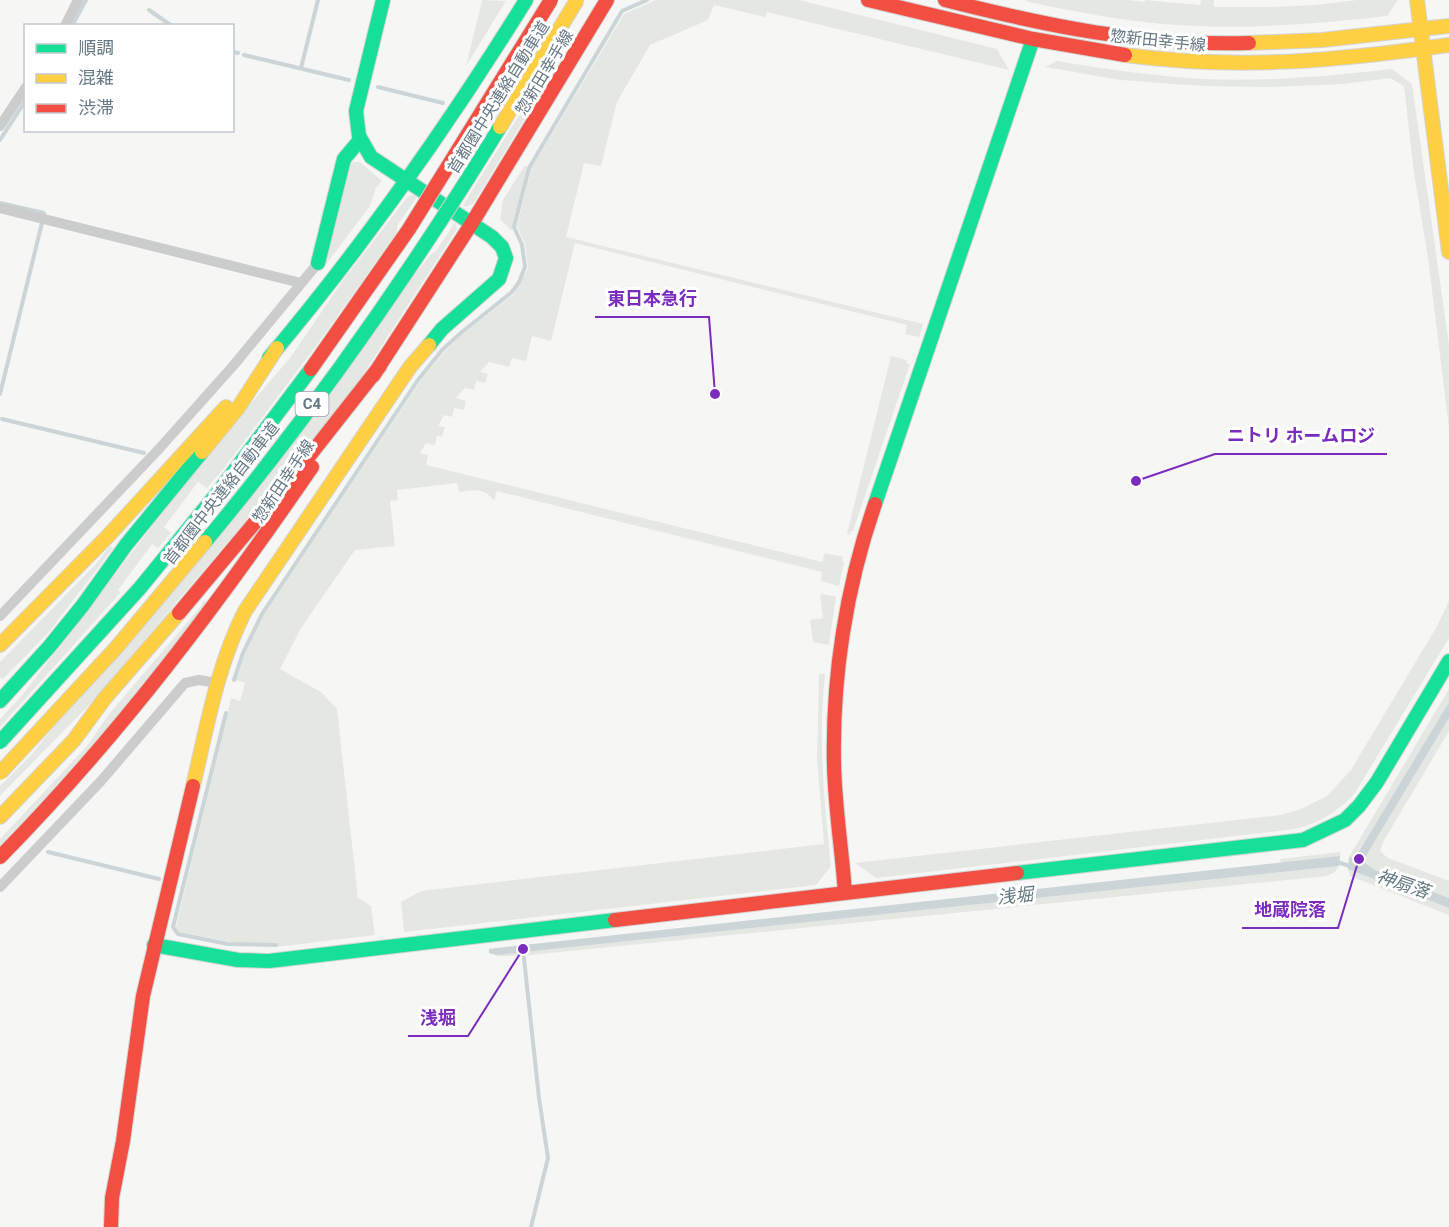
<svg xmlns="http://www.w3.org/2000/svg" width="1449" height="1227" font-family="Roboto,'Noto Sans JP',sans-serif">
  <style>
    .green { fill: #e5e8e2 }
    .water { fill: #cbd4d6 }
    .lines { fill: none; stroke-linecap: round; stroke-linejoin: round }
    .stream { stroke: #cbd4d6; stroke-width: 4 }
    .fast-casing { stroke: #d3d4d5; stroke-width: 16 }
    .slow-casing { stroke: #d3d4d5; stroke-width: 16 }
    .jam-casing { stroke: #d3d4d5; stroke-width: 16 }
    .street { stroke: #cbcccc; stroke-width: 10 }
    .fast { stroke: #16e098; stroke-width: 14 }
    .slow { stroke: #ffcf43; stroke-width: 14 }
    .jam { stroke: #f24e42; stroke-width: 14 }
    .fast-bridge-casing { stroke: #d3d4d4; stroke-width: 16; stroke-linecap: butt }
    .slow-bridge-casing { stroke: #d3d4d4; stroke-width: 16; stroke-linecap: butt }
    .jam-bridge-casing { stroke: #d3d4d4; stroke-width: 16; stroke-linecap: butt }
    .fast-bridge { stroke: #16e098; stroke-width: 14 }
    .slow-bridge { stroke: #ffcf43; stroke-width: 14 }
    .jam-bridge { stroke: #f24e42; stroke-width: 14 }
    .labels { text-anchor: middle; stroke-width: 6; stroke-linejoin: round; paint-order: stroke }
    .shield { fill: #fff; stroke: #94a0aa; stroke-width: 1.5 }
    .shield-label { font-size: 15px; font-weight: bold; fill: #667885 }
    .street-label { font-size: 16px; fill: #667885; stroke: #fff }
    .water-label { font-size: 18px; font-style: italic; fill: #637981; stroke: #fff }
    .leader { fill: none; stroke: #7b2cbf; stroke-width: 2 }
    .callout-dot { fill: #7b2cbf; stroke: #fff; stroke-width: 2 }
    .callout-label { font-size: 18px; text-anchor: middle; font-weight: bold; fill: #7b2cbf; stroke: #fff; stroke-width: 6; stroke-linejoin: round; paint-order: stroke }
  </style>
  <rect width="100%" height="100%" fill="#f6f6f5"/>
  <path class="green" d="M482 0 506 1 466 66 482 1Z
    M656 0H799L997 49 1009 70 767 12 765 17 714 5 708 20 650 45 617 102 601 166 584 163 566 237 923 324 919 337 905 334 907 325 575 243 551 341 532 336 526 361 512 358 509 367 489 362 480 372 488 374 485 383 476 381 474 390 465 388 456 398 466 401 464 410 454 408 452 417 444 415 438 426 445 427 442 437 437 435 435 445 426 443 420 453 428 455 426 465 822 562 825 553 843 557 842 561 844 562 839 586 821 581 822 572 497 491 494 501C484 487 474 490 459 492L457 483 397 490 398 500 390 501 395 546 355 550 301 628 280 669 321 692 337 709 358 898 371 906 375 935 276 947 275 943H236L179 932 176 927 231 698 240 701 245 683 236 680 245 654 263 616 421 380 445 351 463 334 514 294 528 268 525 244 517 226 531 169 624 14Z
    M1026 0H1129L1145 2V0L1200 5 1201 0H1214V7H1269L1315 5 1357 0H1398L1387 16C1313 25 1238 30 1163 24 1118 20 1073 11 1028 2Z
    M566 40 561 59 473 204 466 207 463 205Z
    M1057 61C1105 69 1154 76 1203 79 1266 82 1330 76 1392 69L1412 84 1449 345V428L1428 258 1414 173 1404 86 1390 78 1343 84 1271 87 1202 86 1121 80 1045 67Z
    M353 162H360L382 181 376 188 370 206 324 267 351 164Z
    M525 165 527 167 512 231 500 219 503 200Z
    M414 195 417 197 397 226V232L322 338 224 468 207 488 198 482 164 527 171 533 158 548 152 544 118 590 121 592 0 727V719L23 694 209 452 290 358 341 283 408 196Z
    M455 222 457 229 359 381 309 446 92 702 0 796V786L32 754 431 254 436 251Z
    M891 356 907 360 906 363 910 364 853 531H851L850 535 847 534Z
    M110 546 113 548 49 632 3 679 0 677V662L95 565Z
    M823 594 836 597 829 645 813 642 810 620 823 618 820 595Z
    M203 600 207 602 201 612 129 703 47 796 0 845V839L87 746 109 714 202 605Z
    M1449 601V638L1355 793C1338 812 1319 823 1295 829L876 878 855 863 1281 815 1301 809 1327 796 1351 770 1436 628Z
    M819 674H825C818 738 824 802 831 866L816 885 404 932 401 902 421 891 824 844 817 759Z
    M1449 689V702L1355 858 1349 857Z
    M1449 718V731L1383 842 1380 851 1388 858 1449 881V898L1375 870 1366 864 1364 858Z
    M1341 852 1340 856 1281 864 1280 859Z
    M1339 866 1335 872 1327 876 520 956H498L489 953 497 955Z
    M1348 869 1449 908V915L1350 876Z"/>
  <path class="water" d="M1449 702V718L1364 859 1366 864 1375 870 1449 898V908L1348 869 1349 857 1355 858Z
    M1340 856 1339 866 497 955 489 953V949L497 948Z"/>
  <g class="lines">
    <path class="stream" d="M149 10 172 26
      M72 26 86 0
      M232 52 238 53
      M244 55 349 80
      M301 68 318 0
      M378 87 443 103
      M0 140 26 100
      M0 203 44 213V215
      M0 394 42 223
      M2 419 144 453
      M234 680 243 653 262 614 418 380 443 349 462 332 512 292 519 282 525 267 522 245 514 227 529 168 622 11 647 0
      M226 713 173 927 178 934 228 944 276 945
      M48 852 159 879
      M1337 862 1353 867
      M523 949 539 1098 548 1158 531 1227"/>
    <defs>
      <path id="fast" d="M383 0 356 111 359 136 371 157 492 237 502 247 506 258 499 279 442 329 429 345
        M318 263 344 159 359 141
        M269 358C364 245 448 126 526 0
        M875 504 1033 39
        M0 701 49 647 83 605 126 545 202 452
        M1017 873 1303 840 1345 820 1359 806 1377 782 1449 661
        M154 945 238 960 269 961 615 920"/>
      <path id="slow" d="M1417 0 1449 252
        M1249 43 1322 40 1449 26
        M1125 55C1239 70 1336 61 1449 45
        M202 452 238 408 277 348
        M0 645 108 536 226 407
        M193 786C207 727 217 666 245 611L410 367 429 345
        M0 817 74 740 105 698 179 613"/>
      <path id="jam" d="M868 0 1033 39 1125 55
        M945 0C1047 26 1143 46 1249 43
        M373 376 472 223 607 0
        M179 613 288 483 380 366
        M0 857C119 736 216 607 312 467
        M845 893C842 850 835 808 834 765 832 678 846 587 875 504
        M615 920 1017 873
        M111 1227 112 1198 123 1141 143 996 193 786"/>
    </defs>
    <use href="#fast" class="fast-casing"/>
    <use href="#slow" class="slow-casing"/>
    <use href="#jam" class="jam-casing"/>
    <path class="street" d="M65 26 78 0
      M0 126 26 87
      M0 208 301 283
      M0 616 158 450 233 366 318 263
      M0 887 101 781 185 683 199 680 217 683"/>
    <use href="#fast" class="fast"/>
    <use href="#slow" class="slow"/>
    <use href="#jam" class="jam"/>
    <defs>
      <path id="fast-bridge" d="M205 542C314 411 411 272 500 127
        M0 742 140 588 219 491 311 369"/>
      <path id="slow-bridge" d="M500 127 577 0
        M0 773 116 648 205 542"/>
      <path id="jam-bridge" d="M311 369 409 229 551 0"/>
    </defs>
    <use href="#fast-bridge" class="fast-bridge-casing"/>
    <use href="#slow-bridge" class="slow-bridge-casing"/>
    <use href="#jam-bridge" class="jam-bridge-casing"/>
    <use href="#fast-bridge" class="fast-bridge"/>
    <use href="#slow-bridge" class="slow-bridge"/>
    <use href="#jam-bridge" class="jam-bridge"/>
  </g>
  <g class="labels">
    <rect class="shield" x="295.5" y="392" width="33" height="24" rx="4.5"/>
    <g class="shield-label">
      <text x="312" y="409">C4</text>
    </g>
    <g class="street-label">
      <text transform="translate(1158 40) rotate(6)" y="6">惣新田幸手線</text>
      <text transform="translate(544 72) rotate(-59)" y="6">惣新田幸手線</text>
      <text transform="translate(498 97) rotate(-58)" y="6">首都圏中央連絡自動車道</text>
      <text transform="translate(283 481) rotate(-56)" y="6">惣新田幸手線</text>
      <text transform="translate(221 493) rotate(-52)" y="6">首都圏中央連絡自動車道</text>
    </g>
    <g class="water-label">
      <text transform="translate(1403 884) rotate(19)" y="6">神扇落</text>
      <text transform="translate(1015 896) rotate(-6)" y="6">浅堀</text>
    </g>
  </g>
  <path class="leader" d="M715 394L709 317H595M1136 481L1215 454H1387M1359 859L1338 928H1242M523 949L468 1036H408"/>
  <g class="callout-dot">
    <circle cx="715" cy="394" r="6"/>
    <circle cx="1136" cy="481" r="6"/>
    <circle cx="1359" cy="859" r="6"/>
    <circle cx="523" cy="949" r="6"/>
  </g>
  <g class="callout-label">
    <text x="652" y="305">東日本急行</text>
    <text x="1301" y="442">ニトリ ホームロジ</text>
    <text x="1290" y="916">地蔵院落</text>
    <text x="438" y="1024">浅堀</text>
  </g>
  <rect x="24" y="24" width="210" height="108" fill="#ffffff" stroke="#c2c9ce" stroke-width="1.5"/>
  <rect x="36" y="44" width="30" height="9" fill="#16e098" stroke="#c2c9ce" stroke-width="1.5"/>
  <text x="78" y="54" font-size="18" fill="#667885">順調</text>
  <rect x="36" y="74" width="30" height="9" fill="#ffcf43" stroke="#c2c9ce" stroke-width="1.5"/>
  <text x="78" y="84" font-size="18" fill="#667885">混雑</text>
  <rect x="36" y="104" width="30" height="9" fill="#f24e42" stroke="#c2c9ce" stroke-width="1.5"/>
  <text x="78" y="114" font-size="18" fill="#667885">渋滞</text>
</svg>
